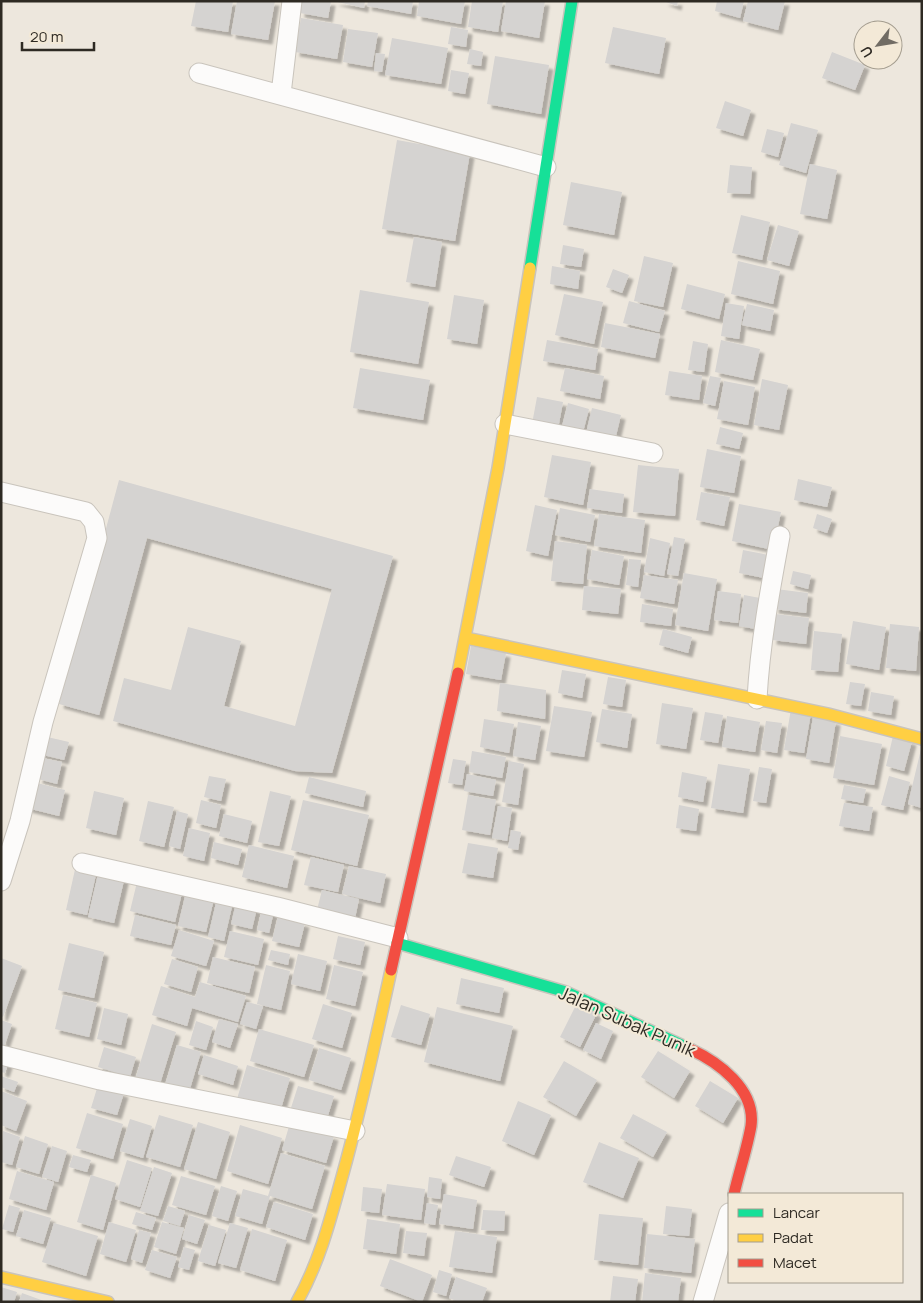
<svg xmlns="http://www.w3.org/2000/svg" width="923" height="1303" font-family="Manrope,sans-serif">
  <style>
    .building { fill: #d5d3d1; filter: url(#shadow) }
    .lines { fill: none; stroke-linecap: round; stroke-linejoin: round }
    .street-casing { stroke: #c9c4bc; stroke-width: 21 }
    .fast-casing { stroke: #c9c4bc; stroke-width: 14 }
    .slow-casing { stroke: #c9c4bc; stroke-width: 14 }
    .jam-casing { stroke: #c9c4bc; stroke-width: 14 }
    .street { stroke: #fcfbfa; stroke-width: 19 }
    .fast { stroke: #16e098; stroke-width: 11 }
    .slow { stroke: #ffcf43; stroke-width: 11 }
    .jam { stroke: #f24e42; stroke-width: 11 }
    .labels { text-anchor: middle; stroke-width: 4; stroke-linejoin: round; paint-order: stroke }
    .street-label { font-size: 18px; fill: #2e2a23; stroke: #f3e9d7 }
  </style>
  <defs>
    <filter id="shadow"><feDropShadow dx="4.5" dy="4.5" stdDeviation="1" flood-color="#0004"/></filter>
  </defs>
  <rect width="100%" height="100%" fill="#ede7dd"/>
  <path class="building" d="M196 1H233L228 32 191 26Z
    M237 1H275L268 40 231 34Z
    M302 1H331L328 18 300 13Z
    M333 1H365L364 8Z
    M368 1H413L411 14 367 6Z
    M419 1H465L461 24 417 16Z
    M472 1H503L498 32 468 27Z
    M506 1H545L539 38 501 31Z
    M663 1H678L677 6Z
    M717 1H744L740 18 715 11Z
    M748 1H785L778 30 743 21Z
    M301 18 343 25 337 59 295 52Z
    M451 27 468 30 466 47 448 44Z
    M613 27 666 38 659 74 605 63Z
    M348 29 378 33 372 67 343 62Z
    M392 38 448 48 441 84 385 75Z
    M470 49 483 52 481 66 467 64Z
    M832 52 865 65 855 90 822 78Z
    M376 53 385 54 382 72 374 71Z
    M495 56 549 65 541 114 487 104Z
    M451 70 469 73 465 94 448 91Z
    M725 101 751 110 743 136 716 128Z
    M791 123 818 130 806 173 779 165Z
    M767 129 784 133 778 157 761 152Z
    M397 140 470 153 455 241 382 229Z
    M810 164 837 170 827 219 800 214Z
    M730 165 752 167 750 194 727 193Z
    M571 182 622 192 614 235 563 225Z
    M741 215 770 222 762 260 732 253Z
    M778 225 799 231 789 266 767 260Z
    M414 237 442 242 435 287 406 282Z
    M563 245 584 249 581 267 560 264Z
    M644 256 673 263 663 307 634 301Z
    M738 261 780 271 773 304 731 294Z
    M552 266 580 271 578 289 550 284Z
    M613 269 629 275 622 293 606 287Z
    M687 284 725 294 719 319 681 309Z
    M360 290 429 302 418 364 350 352Z
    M564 294 603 302 594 344 555 335Z
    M454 295 484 300 477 344 447 339Z
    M629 301 665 311 659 332 623 323Z
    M726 303 744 306 739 339 721 336Z
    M747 304 774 310 770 331 742 325Z
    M605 323 660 334 655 358 601 347Z
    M547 340 598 349 595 370 543 361Z
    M721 340 760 349 753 380 715 372Z
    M693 341 708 344 704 372 688 370Z
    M360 368 430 380 423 420 353 408Z
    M565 368 604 376 600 399 560 391Z
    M669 371 702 376 699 400 665 395Z
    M710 376 721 378 715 406 703 403Z
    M762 379 788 385 779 430 754 425Z
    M724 381 755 387 748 425 717 419Z
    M537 397 563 402 558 429 532 424Z
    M568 403 589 409 582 436 561 430Z
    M592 408 621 415 615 440 586 433Z
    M720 427 743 433 739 449 716 444Z
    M707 449 741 456 734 493 700 487Z
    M552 455 591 462 583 505 544 497Z
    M638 465 679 469 675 516 633 512Z
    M798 479 832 487 827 507 794 500Z
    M119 480 393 556 332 773 295 771 113 721 124 678 171 690 188 627 241 641 224 706 295 726 332 589 147 538 99 715 59 704Z
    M590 489 624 494 622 513 587 508Z
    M701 492 730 497 724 526 696 520Z
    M739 504 781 512 773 550 732 541Z
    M535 505 557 510 548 556 526 551Z
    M560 508 595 515 590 542 555 535Z
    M599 514 645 520 641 553 594 546Z
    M817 514 832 519 827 533 813 528Z
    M674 537 685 539 678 576 667 574Z
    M650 538 670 543 664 576 644 572Z
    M555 541 587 545 583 584 551 581Z
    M592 550 624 556 619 585 587 579Z
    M743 550 774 556 769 579 739 573Z
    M629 559 641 560 638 587 626 585Z
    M793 571 811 575 808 589 790 584Z
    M684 573 717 579 708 631 675 625Z
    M644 575 678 580 674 604 640 598Z
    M584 586 621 589 618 614 582 610Z
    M776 589 808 593 806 613 774 609Z
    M718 591 741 594 738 623 714 620Z
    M744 595 766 599 761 630 739 626Z
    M642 604 673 609 671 626 640 622Z
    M775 614 809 618 806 644 772 640Z
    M853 621 886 627 879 670 846 664Z
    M890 624 919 627 916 671 886 668Z
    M663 629 692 637 688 653 659 645Z
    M814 631 842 634 838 672 811 670Z
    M471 646 506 653 501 680 466 674Z
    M562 670 586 674 582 698 558 693Z
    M608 677 626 680 622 707 603 704Z
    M850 682 865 684 861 706 846 704Z
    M500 683 546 690 545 719 497 711Z
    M871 692 894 696 891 715 868 711Z
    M662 703 693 708 686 749 656 744Z
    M554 706 592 712 584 757 546 751Z
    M602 709 632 714 627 748 596 742Z
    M791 709 811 713 804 753 784 750Z
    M705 712 723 715 718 743 700 740Z
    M727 716 760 722 755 752 722 747Z
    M813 717 836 721 829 763 806 759Z
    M484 719 514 724 509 753 480 747Z
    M766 721 782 723 777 753 761 750Z
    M518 722 541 726 535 760 513 756Z
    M43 736 69 742 64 760 39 754Z
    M840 736 882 744 874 785 833 778Z
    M893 736 912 741 904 771 886 766Z
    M921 749H922V808L908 804Z
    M472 751 506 757 502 778 469 772Z
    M42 758 62 762 57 784 38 779Z
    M453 759 466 761 462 785 448 783Z
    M509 761 524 764 518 805 502 802Z
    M718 764 750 769 743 813 711 808Z
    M759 767 772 769 766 803 753 801Z
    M682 772 707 777 703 802 678 797Z
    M467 774 496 780 493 796 464 791Z
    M209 776 226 779 221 801 204 797Z
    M889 776 910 782 903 810 881 805Z
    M309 777 366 791 363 807 305 793Z
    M33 782 65 790 59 816 27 808Z
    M844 785 866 789 863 803 841 799Z
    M94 791 124 798 116 835 86 828Z
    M270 791 291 796 279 846 258 842Z
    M468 795 496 800 490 835 462 830Z
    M201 800 221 805 216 828 196 823Z
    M303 800 369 815 357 866 291 850Z
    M148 801 174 807 164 847 139 841Z
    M844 803 873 807 869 831 839 826Z
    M679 805 699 809 696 831 676 828Z
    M498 806 512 808 507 841 492 838Z
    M177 811 188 814 180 849 169 846Z
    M224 814 252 821 247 843 219 836Z
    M189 828 210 833 204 861 183 856Z
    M511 830 521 832 518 850 508 848Z
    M214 842 242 849 238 865 211 858Z
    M468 843 498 848 493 878 462 873Z
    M249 845 294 856 287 888 242 877Z
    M311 857 344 865 338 892 304 885Z
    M76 865 97 870 87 915 66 910Z
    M349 866 386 874 380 903 342 894Z
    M99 870 125 876 114 923 88 917Z
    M138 878 183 889 175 922 130 911Z
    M322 890 359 899 354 923 316 914Z
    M186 892 214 899 206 932 178 926Z
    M218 894 234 898 224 941 208 937Z
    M236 903 257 908 252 929 231 924Z
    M262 908 274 911 269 933 257 930Z
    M135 915 176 925 171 945 130 936Z
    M278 916 305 923 299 947 272 941Z
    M179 930 214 941 206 966 171 956Z
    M230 931 264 939 258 965 224 957Z
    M338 936 365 942 360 965 333 959Z
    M69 943 104 952 94 998 58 990Z
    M271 950 290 954 288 965 268 960Z
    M298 954 327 961 320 991 291 984Z
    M213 957 255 967 249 993 207 983Z
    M1 958 22 966 3 1017 1 1016Z
    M172 959 198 967 191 992 164 984Z
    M266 965 290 971 281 1010 257 1004Z
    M334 965 363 972 355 1006 326 999Z
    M461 978 504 988 499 1013 456 1004Z
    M200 982 246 996 238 1022 192 1008 187 1026 152 1015 161 986 195 997Z
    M63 995 97 1003 89 1037 55 1029Z
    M247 1002 263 1006 256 1029 240 1024Z
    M577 1003 597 1013 580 1047 560 1037Z
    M323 1004 352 1013 342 1048 312 1039Z
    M401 1005 430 1014 421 1045 391 1037Z
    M437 1007 513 1026 500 1081 424 1062Z
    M104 1008 128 1014 121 1045 97 1039Z
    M219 1019 238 1024 230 1048 212 1042Z
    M1 1020 12 1024 2 1053H1Z
    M196 1021 213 1027 206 1050 189 1045Z
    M596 1023 613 1031 601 1059 583 1050Z
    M152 1024 176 1032 159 1087 135 1080Z
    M259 1029 314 1045 304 1077 250 1061Z
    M177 1045 201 1052 189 1092 165 1085Z
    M104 1047 136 1057 130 1077 98 1067Z
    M319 1048 351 1058 341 1090 309 1080Z
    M658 1051 690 1071 674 1098 641 1077Z
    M204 1055 238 1066 233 1085 198 1074Z
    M1 1058 9 1061 5 1073 1 1072Z
    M564 1061 597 1080 576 1116 543 1097Z
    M247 1065 290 1078 280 1112 237 1099Z
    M1 1076 18 1082 14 1092 1 1087Z
    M710 1081 738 1098 723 1123 695 1106Z
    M98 1085 124 1093 117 1115 91 1108Z
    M298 1086 334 1096 325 1125 289 1114Z
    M1 1091 27 1101 16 1131 1 1125Z
    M518 1101 551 1115 534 1155 502 1141Z
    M87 1113 123 1124 113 1159 76 1148Z
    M633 1114 667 1132 653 1157 620 1138Z
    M159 1115 193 1125 180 1167 146 1157Z
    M130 1119 152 1126 143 1158 120 1151Z
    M198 1122 230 1132 216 1179 184 1169Z
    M290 1123 334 1136 326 1163 282 1150Z
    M240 1125 282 1138 268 1184 227 1171Z
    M3 1131 20 1137 12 1165 1 1162Z
    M25 1136 48 1144 39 1174 16 1167Z
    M599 1142 639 1158 623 1198 583 1182Z
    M52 1146 67 1151 58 1182 42 1177Z
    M281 1153 325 1166 312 1209 270 1196 262 1224 235 1216 243 1189 268 1196Z
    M73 1155 91 1160 87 1172 69 1167Z
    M456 1156 491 1167 484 1187 449 1175Z
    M127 1160 152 1168 140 1207 115 1199Z
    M154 1167 172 1173 158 1216 140 1211Z
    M17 1171 54 1182 46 1210 9 1199Z
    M91 1175 116 1183 103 1230 77 1222Z
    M181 1176 215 1186 206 1215 172 1205Z
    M429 1177 442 1179 440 1199 427 1197Z
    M387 1184 425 1189 421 1220 382 1215Z
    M221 1186 237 1191 228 1221 212 1216Z
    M363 1187 382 1189 379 1213 361 1211Z
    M444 1194 477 1200 473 1229 439 1224Z
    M274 1202 313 1214 305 1240 266 1227Z
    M427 1203 438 1205 435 1225 424 1223Z
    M9 1205 20 1208 13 1232 2 1229Z
    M168 1206 185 1211 180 1226 163 1221Z
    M666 1206 692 1209 689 1236 663 1234Z
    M24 1210 51 1218 43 1244 16 1236Z
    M483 1210 505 1211 504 1231 481 1230Z
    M136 1212 156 1218 152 1230 132 1224Z
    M599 1214 643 1218 638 1265 594 1260Z
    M189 1215 205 1220 197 1244 182 1239Z
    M367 1219 400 1224 396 1254 363 1249Z
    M109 1222 136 1230 126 1262 100 1254Z
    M162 1222 184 1228 176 1254 154 1247Z
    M54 1223 98 1236 86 1276 42 1262Z
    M230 1223 248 1228 236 1268 218 1263Z
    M209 1225 226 1230 215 1266 198 1261Z
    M252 1229 287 1240 275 1281 240 1270Z
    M139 1230 151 1233 142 1263 131 1259Z
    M406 1231 427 1233 424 1256 403 1253Z
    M455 1231 497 1237 492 1273 449 1267Z
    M647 1234 695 1239 691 1273 644 1268Z
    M184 1247 195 1250 189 1270 178 1267Z
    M152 1250 177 1257 170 1278 145 1270Z
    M390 1259 432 1275 422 1302 380 1286Z
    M439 1270 452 1274 446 1296 433 1292Z
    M645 1273 681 1278 678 1302H642Z
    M613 1276 638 1279 635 1302H610Z
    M456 1277 487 1288 482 1302H459L449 1298Z
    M1 1287 17 1292 14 1302H1Z
    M22 1293 44 1301V1302H19Z"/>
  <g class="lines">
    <defs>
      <path id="street" d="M199 73 546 167
        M281 94 292 1
        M505 424 653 453
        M1 492 86 512 94 522 97 538 43 722 20 821 1 881
        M757 699C760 644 770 590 780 536
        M82 863 277 907 398 938
        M1 1055 100 1080 355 1131
        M703 1302 729 1213"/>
      <path id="fast" d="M530 268 572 1
        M397 943 566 992 690 1049"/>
      <path id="slow" d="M466 638 828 714 922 739
        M458 673 498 468 530 268
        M1 1277 108 1302
        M297 1302C319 1263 330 1221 342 1177 361 1109 376 1039 391 970"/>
      <path id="jam" d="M391 970 458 673
        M690 1049C718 1062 756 1089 751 1126 747 1149 739 1172 734 1194"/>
    </defs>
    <use href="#street" class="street-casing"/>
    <use href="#fast" class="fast-casing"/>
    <use href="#slow" class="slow-casing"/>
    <use href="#jam" class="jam-casing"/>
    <use href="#street" class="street"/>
    <use href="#fast" class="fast"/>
    <use href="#slow" class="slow"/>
    <use href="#jam" class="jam"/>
  </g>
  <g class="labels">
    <g class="street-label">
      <text transform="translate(627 1022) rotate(24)" y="6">Jalan Subak Punik</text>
    </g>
  </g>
  <rect width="923" height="1303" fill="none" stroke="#2e2a23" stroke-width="5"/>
  <rect x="728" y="1193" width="175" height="90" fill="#f3e9d7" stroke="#a49d8f"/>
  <rect x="738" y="1209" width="25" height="8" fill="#16e098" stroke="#a49d8f"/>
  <text x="773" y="1218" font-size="15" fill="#2e2a23">Lancar</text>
  <rect x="738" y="1234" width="25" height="8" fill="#ffcf43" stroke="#a49d8f"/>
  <text x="773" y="1243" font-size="15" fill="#2e2a23">Padat</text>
  <rect x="738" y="1259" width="25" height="8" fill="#f24e42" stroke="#a49d8f"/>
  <text x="773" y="1268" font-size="15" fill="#2e2a23">Macet</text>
  <g transform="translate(878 45) rotate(239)"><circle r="24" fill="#f3e9d7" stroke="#a49d8f"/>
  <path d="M0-4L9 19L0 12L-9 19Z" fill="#716c64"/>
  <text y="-8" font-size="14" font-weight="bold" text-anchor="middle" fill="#2e2a23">U</text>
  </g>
  <path d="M22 42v8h72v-8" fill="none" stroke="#2e2a23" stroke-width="2.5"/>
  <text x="30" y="42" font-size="15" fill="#2e2a23" stroke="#f3e9d7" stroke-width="4" paint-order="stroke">20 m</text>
</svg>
